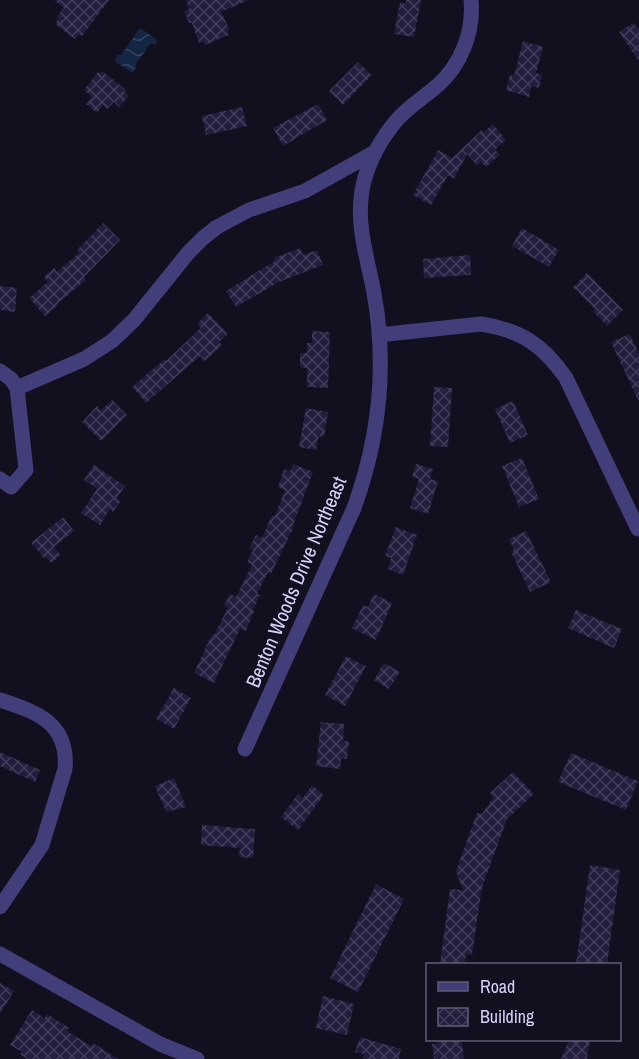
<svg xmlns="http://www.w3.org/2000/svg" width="639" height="1059" font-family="'Archivo Narrow',sans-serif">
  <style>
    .water { fill: url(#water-waves) }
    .building { fill: url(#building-cross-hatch) }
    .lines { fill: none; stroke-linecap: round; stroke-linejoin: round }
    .minor { stroke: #423e79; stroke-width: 15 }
    .labels { text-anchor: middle; stroke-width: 4.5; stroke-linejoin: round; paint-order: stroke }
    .street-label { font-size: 20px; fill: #d7d1fa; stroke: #120f1f }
  </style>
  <defs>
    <pattern id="water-waves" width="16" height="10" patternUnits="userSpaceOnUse" patternTransform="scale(1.5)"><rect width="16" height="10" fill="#142644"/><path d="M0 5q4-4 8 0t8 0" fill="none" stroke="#354460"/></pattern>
    <pattern id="building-cross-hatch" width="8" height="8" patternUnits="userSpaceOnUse" patternTransform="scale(1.5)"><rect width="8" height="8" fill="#241d3e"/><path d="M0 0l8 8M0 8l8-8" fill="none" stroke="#433d5b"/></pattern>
  </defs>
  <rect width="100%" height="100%" fill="#120f1f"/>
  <path class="water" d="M140 28 156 39 157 44H150L136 64V68L133 72H131L116 62 115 59 118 55H121Z"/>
  <path class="building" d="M54 0H109L82 36 78 35 75 39 55 24 58 19 56 18 64 8Z
    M186 0H249L221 12 230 30 227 31 229 35 205 45 203 42 199 43 192 23H189L184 11 189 9Z
    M406 0H421L414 37 394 34 400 2 406 4Z
    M633 23 639 29V61L619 32Z
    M523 41 543 47 536 73 542 75 539 88 531 86 529 97 506 90 510 75 514 76Z
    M358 62 372 75 343 105 329 91Z
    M102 71 125 89 124 91 129 96 119 107 114 102 107 109 103 105 97 113 86 104 92 97 84 90 98 72 100 73Z
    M318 104 327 120 283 146 273 128Z
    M242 107 247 126 206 135 202 116Z
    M493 124 506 140 495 150 500 155 486 167 481 162 477 165 467 154 454 179 448 175 431 205 413 195 438 150 452 158 482 130 484 132Z
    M103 223 120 240 84 277 86 280 57 304 58 305 45 316 29 298 48 282 44 277 54 268 57 272 79 253 77 250Z
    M522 228 559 250 549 267 512 246Z
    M300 248 303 255 317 250 323 265 279 282 236 307 226 291 275 261 274 258Z
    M470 255 471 275 424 278 423 259Z
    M587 273 623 310 607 326 593 311 595 309 573 287Z
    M0 286 17 288 15 312 0 310Z
    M208 313 228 334 219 342 222 345 205 361 200 356 146 403 132 387 165 359 166 361 201 328 197 324Z
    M312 331 330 332 328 388 307 387V368L300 367V353H307V343H312Z
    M630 334 639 354V402L611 342Z
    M434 387 452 388 448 447 430 446Z
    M112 400 127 415 101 441 82 422 97 406 101 410Z
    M513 401 528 435 510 443 495 409Z
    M306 408 328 412 324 437 319 436 316 450 299 447Z
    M522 458 539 499 519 507 502 466Z
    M293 464 313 472 293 525 294 526 271 574 268 572 257 594 260 595 253 610 254 611 246 631 240 629 214 683 194 673 212 634 214 635 228 608 224 606 230 594 236 597 252 565 247 562 253 550 249 548 256 535 262 538 272 515 275 516 285 490 278 487 284 469 290 471Z
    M416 464 433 469 430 479 438 481 428 514 410 508 419 479 412 477Z
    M94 465 125 486 117 498 121 501 113 512 110 509 100 525 81 513 97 489 84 480Z
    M63 517 74 531 54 547 61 555 51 563 46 557 44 558 31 543Z
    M396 527 417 535 403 575 388 569 391 558 385 556Z
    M526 531 551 582 530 592 511 552 514 550 509 539Z
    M374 594 392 603 376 640 352 628 363 605 368 607Z
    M576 610 622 629 614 648 568 628Z
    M346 656 366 666 345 706 325 695Z
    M384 663 400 672 389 689 374 680Z
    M174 688 191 698 174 729 156 719Z
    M321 722 344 724 343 741H349L347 759H341L340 769 316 766Z
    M0 752 40 770 35 782 0 766Z
    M571 753 638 781 626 810 558 782Z
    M513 772 534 794 507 819 482 887 472 955 466 954 465 964H440L450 889 463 890 456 871 477 813 482 814 493 798 490 793Z
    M174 778 186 807 166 812 155 786Z
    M312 785 324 795 298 830 281 817 298 794 303 798Z
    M202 825 255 829 253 858 239 857 240 848 201 845Z
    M590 865 620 870 607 964H576Z
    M376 884 404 899 358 992 330 978Z
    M0 983 14 991 0 1014Z
    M323 996 354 1004 347 1035 316 1028Z
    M32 1010 44 1018 47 1014 69 1028 67 1031 91 1046 93 1043 118 1059H27L20 1054 22 1052 10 1045Z
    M360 1037 401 1049 399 1059H363L364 1054 355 1052Z
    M438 1040H456L462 1041 464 1059H434L432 1044 438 1043Z
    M569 1040H590L587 1059H561Z"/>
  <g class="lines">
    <path class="minor" d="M379 335 481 324C521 330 543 345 566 378L638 529
      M0 371 11 379 17 388 26 470 11 487 0 479
      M17 388 84 359 112 341 134 320 188 253 203 238 217 227 249 210 305 191 375 152
      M0 700C37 712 69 723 65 769L42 845 0 907
      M245 749 354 508C379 439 387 365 374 293 367 255 354 221 364 181 370 159 381 139 396 121 408 107 423 98 437 86 461 65 474 32 471 0
      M0 954 160 1044 197 1059"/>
  </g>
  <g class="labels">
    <g class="street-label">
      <text transform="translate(296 582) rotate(-67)" y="7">Benton Woods Drive Northeast</text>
    </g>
  </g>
  <rect x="426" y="963" width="195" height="78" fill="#120f1f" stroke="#615d77" stroke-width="1.5"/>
  <rect x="438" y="982" width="30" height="9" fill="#423e79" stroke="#615d77" stroke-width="1.5"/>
  <text x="480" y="993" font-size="18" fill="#d7d1fa">Road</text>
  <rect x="438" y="1008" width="30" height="18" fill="url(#building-cross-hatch)" stroke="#615d77" stroke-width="1.5"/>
  <text x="480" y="1023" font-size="18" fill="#d7d1fa">Building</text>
</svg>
